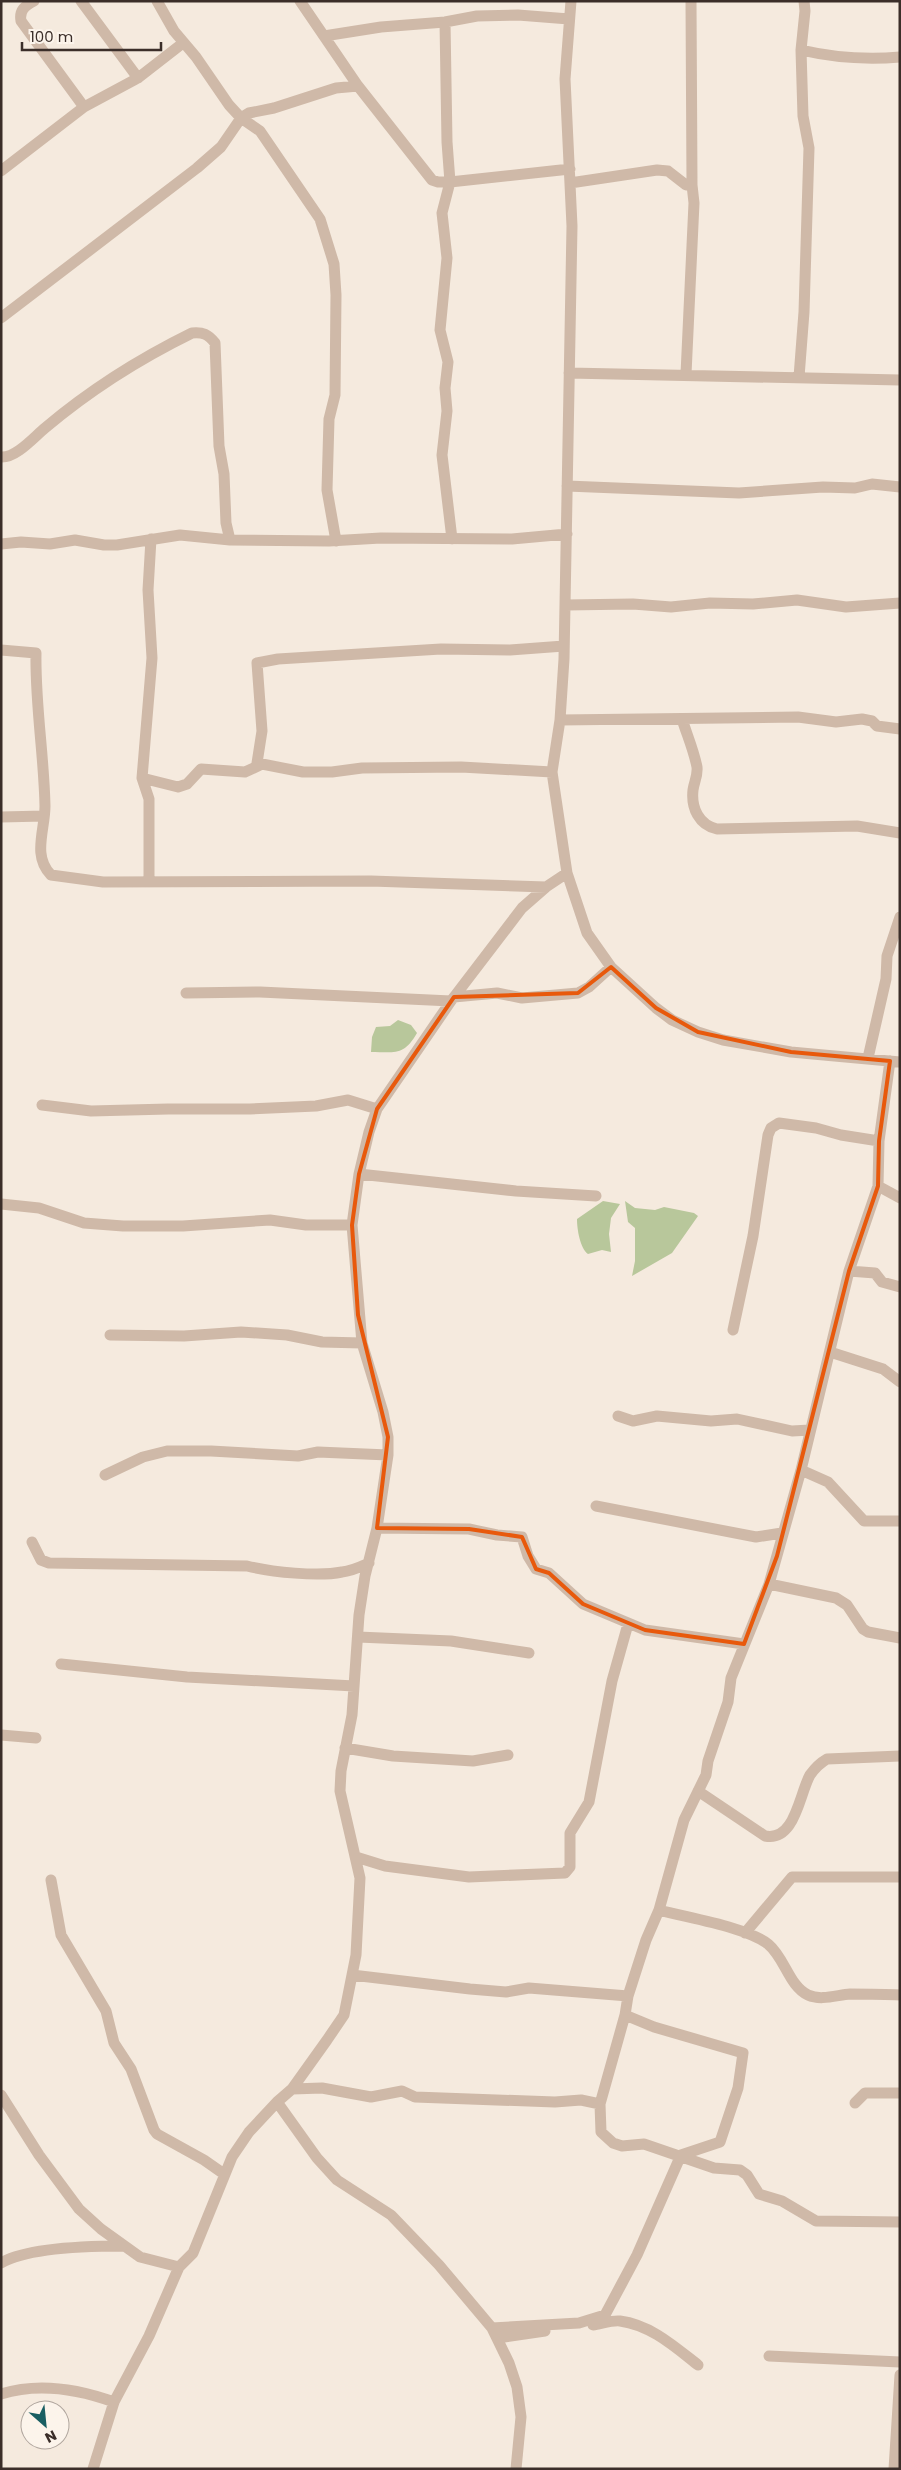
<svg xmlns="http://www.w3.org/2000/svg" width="901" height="2470" font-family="Poppins,sans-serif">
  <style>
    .green { fill: #b8c79b }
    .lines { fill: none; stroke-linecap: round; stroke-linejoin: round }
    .minor { stroke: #cfb9a8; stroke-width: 11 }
    .marked { fill: none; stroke: #e8590c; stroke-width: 4; stroke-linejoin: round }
  </style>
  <rect width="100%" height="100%" fill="#f5eade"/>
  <path class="green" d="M398 1020 411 1025 417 1033C404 1056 395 1052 371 1052L372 1037 376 1027 390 1026Z
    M603 1201 620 1204 611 1218 609 1234 611 1252 602 1250 588 1254C580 1248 577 1229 577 1219Z
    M625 1201 635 1208 655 1210 664 1207 694 1213 698 1216 672 1253 632 1276 635 1261V1228L628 1222Z"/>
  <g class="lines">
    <path class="minor" d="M34 1C25 6 19 10 21 21L84 107
      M81 1 138 78
      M157 1 174 31 196 57 229 105 241 118 260 131 320 219 334 264 336 295 335 395 329 419 327 490 336 541
      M300 1 358 86 432 180 438 182H450L570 169
      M571 1 565 79 572 226 564 659 560 720 552 772 567 873 587 933 611 967 656 1008 672 1020 698 1032 723 1040 791 1052 900 1062
      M445 22 447 142 450 182 442 213 447 258 440 330 448 362 445 388 447 411 442 455 452 539
      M324 36 381 27 445 22 477 16 518 15 569 19
      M801 50C835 58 865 60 900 57
      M1 171 84 107 138 78 183 43
      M570 183 657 170 668 171 686 185H692
      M1 318 197 168 221 147 241 118 249 113 274 108 336 88 358 86
      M569 373 900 380
      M686 374 694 203 692 185 691 1
      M799 377 804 312 809 148 803 116 801 50 805 11 804 1
      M1 457C16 458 34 437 45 428 90 390 139 359 192 333 203 332 208 334 215 343L219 446 224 474 226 523 230 540
      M567 486 739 493 823 487 855 488 872 484 900 487
      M1 544 21 542 50 544 75 540 104 545H117L180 535 230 540 329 541 381 538 512 539 567 534
      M566 605 633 604 671 607 710 603 753 604 797 600 846 607 900 603
      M1 650 36 653C35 704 44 755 45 806 45 830 32 856 51 875L103 882 371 881 546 887
      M682 719C687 735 694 751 697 767 698 776 694 782 693 790 691 808 699 825 717 829L857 826 900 833
      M560 720 798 717 836 722 862 719 872 721 877 726 900 729
      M257 763 262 731 257 663 278 659 441 649 510 650 564 646
      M142 778 178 787 187 784 201 769 245 772 258 766 257 763 303 772H332L362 768 461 767 552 772
      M1 817 44 816
      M149 882V799L142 778 152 658 148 590 151 539
      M186 993 260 992 451 1001
      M454 997 497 993 522 998 578 993 589 987 611 967
      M868 1058 886 979 887 956 900 917
      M42 1105 91 1111 168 1109H250L316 1106 348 1100 377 1109
      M359 1174 516 1191 596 1196
      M878 1186 900 1198
      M1 1204 39 1208 84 1223 123 1226H183L270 1220 306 1225H352
      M849 1271 875 1273 882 1282 900 1287
      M733 1330 753 1236 768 1135 771 1128 779 1123 816 1128 841 1135 879 1141
      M110 1335 184 1336 241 1332 287 1335 322 1342 362 1343
      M830 1352 883 1369 900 1382
      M618 1416 633 1421 657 1416 711 1421 737 1419 792 1431 810 1430
      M801 1470 828 1482 864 1521H900
      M105 1475 143 1457 167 1451H211L298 1456 318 1452 388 1455
      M596 1506 756 1537 782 1533
      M377 1528 469 1529 497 1535 522 1537 528 1556 536 1569 549 1573 583 1604 645 1630 744 1644
      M32 1542 41 1560 49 1563 247 1566C272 1572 318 1577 342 1572 352 1571 360 1567 369 1563
      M769 1584 836 1598 847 1605 863 1629 868 1632 900 1638
      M358 1637 451 1641 529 1653
      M61 1664 187 1677 354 1686
      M1 1735 36 1738
      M345 1748 393 1756 473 1761 508 1755
      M698 1791 765 1836C795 1842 799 1795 810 1775 815 1768 820 1763 827 1759L900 1756
      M356 1857 385 1866 469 1877 565 1873 570 1867V1833L589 1802 612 1681 628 1624
      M51 1880 61 1935 106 2011 114 2043 131 2069 154 2130 157 2134 204 2160 224 2174
      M659 1910C688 1918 746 1927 768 1944 785 1958 789 1986 808 1995 821 2001 837 1995 850 1994 866 1994 883 1994 900 1995
      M745 1933 792 1877H900
      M352 1975 470 1989 506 1992 529 1988 628 1996
      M625 2015 600 2104 601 2132 613 2143 622 2146 644 2144 714 2168 740 2170 747 2175 759 2194 782 2201 816 2221 900 2222
      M292 2089 322 2088 371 2097 402 2091 415 2097 555 2102 581 2100 600 2104
      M1 2095 39 2155 79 2209 101 2229 140 2257 179 2267
      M277 2102 317 2158 337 2180 391 2215 439 2265 492 2328 509 2363 517 2387 521 2417 516 2469
      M855 2103 865 2093H900
      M1 2263C28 2247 93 2246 124 2246
      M593 2325C601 2324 612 2320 620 2321 651 2325 675 2347 698 2365
      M492 2328 579 2323 605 2315 637 2255 681 2155 720 2142 738 2088 743 2053 654 2027 625 2015 628 1996 646 1940 659 1910 684 1820 706 1775 708 1761 728 1702 731 1678 769 1584 801 1470 849 1271 878 1186 879 1141 890 1061
      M497 2338 545 2331
      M769 2356 900 2362
      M1 2394C39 2382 78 2389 114 2402
      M93 2469 114 2402 149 2336 179 2267 193 2253 232 2157 249 2132 277 2102 292 2089 327 2040 344 2015 356 1955 360 1878 340 1791 341 1771 352 1715 359 1615 365 1576 377 1528 388 1455V1437L383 1412 362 1343 352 1225 359 1174 369 1132 377 1109 451 1001 522 908 546 887 567 873
      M894 2469 900 2375"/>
  </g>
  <path class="marked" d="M611 967 656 1008 698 1032 791 1052 890 1061 879 1141 878 1186 849 1271 777 1556 744 1644 645 1630 583 1604 549 1573 536 1569 522 1537 469 1529 377 1528 388 1437 358 1315 352 1225 359 1174 377 1109 454 997 578 993Z"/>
  <rect width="901" height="2470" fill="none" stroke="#3b2e29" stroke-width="5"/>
  <g transform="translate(45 2425) rotate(153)"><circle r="24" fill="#fcf4eb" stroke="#afa59d"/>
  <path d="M0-4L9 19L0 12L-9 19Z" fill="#195e62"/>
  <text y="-8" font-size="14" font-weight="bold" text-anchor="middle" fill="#3b2e29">N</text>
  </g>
  <path d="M22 42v8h139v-8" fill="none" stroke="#3b2e29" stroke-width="2.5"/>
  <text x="30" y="42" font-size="15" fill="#3b2e29" stroke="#fcf4eb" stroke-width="4" paint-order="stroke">100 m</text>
</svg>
